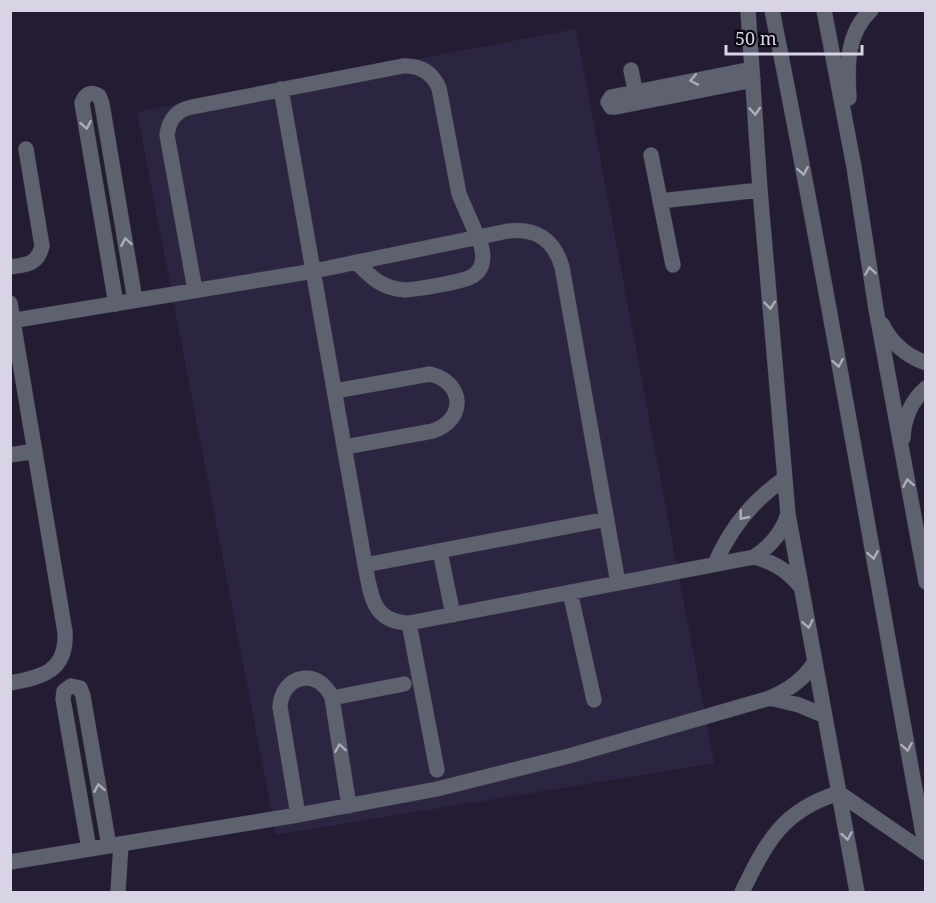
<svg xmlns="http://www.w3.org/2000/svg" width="936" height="903" font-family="'Noto Serif',serif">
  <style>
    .built { fill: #2c2541 }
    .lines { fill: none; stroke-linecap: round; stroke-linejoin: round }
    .minor-casing { stroke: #3c364c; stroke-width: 16 }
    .minor { stroke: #5d626e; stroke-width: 15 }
    .oneway { stroke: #adacbb }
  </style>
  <rect width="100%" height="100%" fill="#231c33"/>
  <path class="built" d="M576 29 714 763 276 835 137 112Z"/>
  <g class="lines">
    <defs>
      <path id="minor" d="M748 10 760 190 788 514 857 892
        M772 10C828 289 875 570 926 850
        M824 10 854 167 876 309 926 582
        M752 69 611 97 608 102 611 107H616L753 80
        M631 70 637 100
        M281 89 365 565C371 595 372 622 409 623L754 557C771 546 782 533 788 514
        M849 98C847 66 846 34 871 10
        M651 155 673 265
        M660 201 760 190
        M10 267C27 265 38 264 42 246L26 149
        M195 290 167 135C169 119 177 110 192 107L403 66C420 65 432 72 439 88L459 194 481 245C484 256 484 268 474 275 466 282 417 289 405 290 381 288 372 278 356 262
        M10 303 65 632C67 671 43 677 10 683
        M116 304 82 103C85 94 91 91 99 96L102 104 135 300
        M10 321 314 271 508 231C537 228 554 240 562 267L618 583
        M882 324C891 343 907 356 926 363
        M335 391 430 374C464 382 467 419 433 431L345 447
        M903 438C904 419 911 401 926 388
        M10 455 35 451
        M440 551 453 615
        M754 557C773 562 787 570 800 586
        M715 564C730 528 752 501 784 479
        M365 565 607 519
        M570 592 594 700
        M409 623 437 770
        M332 698 404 684
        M770 698 799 705 825 716
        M298 815 280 707C282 674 319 667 332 698L349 806
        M89 849 63 699 64 691 71 686 80 688 83 696 109 846
        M10 862 298 815 437 789 569 756 770 698C790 689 803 680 815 662
        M118 892 121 844
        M742 892C766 843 782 810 839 793L926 853"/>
    </defs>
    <use href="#minor" class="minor-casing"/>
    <use href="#minor" class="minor"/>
  </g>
  <defs><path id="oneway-chevron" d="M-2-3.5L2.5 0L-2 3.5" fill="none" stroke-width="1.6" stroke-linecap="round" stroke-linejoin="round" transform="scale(1.5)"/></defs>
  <g class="oneway">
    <use href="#oneway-chevron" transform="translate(694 80) rotate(169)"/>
    <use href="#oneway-chevron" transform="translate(755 111) rotate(86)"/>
    <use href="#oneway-chevron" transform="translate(86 125) rotate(80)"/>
    <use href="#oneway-chevron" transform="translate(803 171) rotate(80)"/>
    <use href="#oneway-chevron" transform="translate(126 242) rotate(-100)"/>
    <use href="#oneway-chevron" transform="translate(870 271) rotate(-99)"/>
    <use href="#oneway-chevron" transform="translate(770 305) rotate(85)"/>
    <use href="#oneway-chevron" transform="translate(838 363) rotate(80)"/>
    <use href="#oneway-chevron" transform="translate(908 483) rotate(-100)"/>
    <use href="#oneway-chevron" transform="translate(743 516) rotate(129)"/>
    <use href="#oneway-chevron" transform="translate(873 555) rotate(80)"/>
    <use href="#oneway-chevron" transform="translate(808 624) rotate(79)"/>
    <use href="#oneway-chevron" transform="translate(907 747) rotate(80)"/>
    <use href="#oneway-chevron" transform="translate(340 748) rotate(-99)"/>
    <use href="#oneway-chevron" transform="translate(99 788) rotate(-100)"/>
    <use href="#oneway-chevron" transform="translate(847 836) rotate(80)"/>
  </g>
  <rect width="936" height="903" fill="none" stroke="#d8d4e5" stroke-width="24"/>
  <path d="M726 45v9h136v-9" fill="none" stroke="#d8d4e5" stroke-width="3"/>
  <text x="735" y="45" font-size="18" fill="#d8d4e5" stroke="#0b0812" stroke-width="4.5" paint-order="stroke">50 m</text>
</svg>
